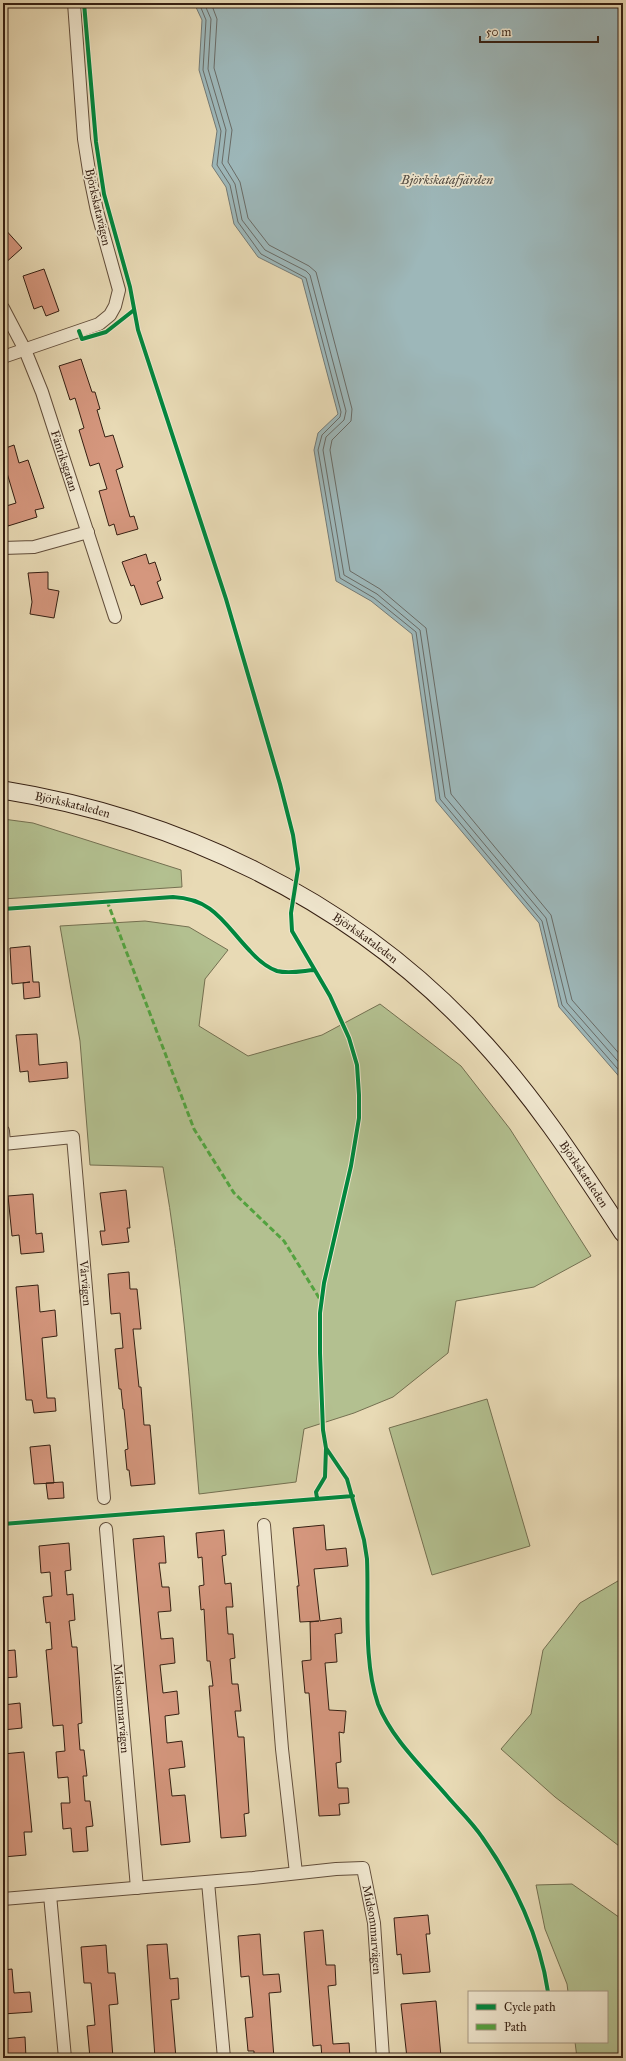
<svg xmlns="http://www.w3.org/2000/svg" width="626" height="2061" font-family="'IM FELL Great Primer',serif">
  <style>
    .green { fill: #b3c090; stroke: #747051 }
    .water { fill: #9db7b9; stroke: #737a76 }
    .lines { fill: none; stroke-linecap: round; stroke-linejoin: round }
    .shore { stroke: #696b66; stroke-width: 1 }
    .building { fill: #d5977e; stroke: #351f12 }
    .street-casing { stroke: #624e3b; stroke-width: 14 }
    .secondary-casing { stroke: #351f12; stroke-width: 19 }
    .street { stroke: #f0e7cf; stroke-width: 12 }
    .secondary { stroke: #f0e7cf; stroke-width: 17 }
    .quiet { stroke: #53a23f; stroke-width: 3; stroke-dasharray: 6 3; stroke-linecap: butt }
    .cycleway-casing { stroke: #f0e7cf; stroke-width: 6 }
    .cycleway { stroke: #00873e; stroke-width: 4 }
    .labels { text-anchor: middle; stroke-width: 3.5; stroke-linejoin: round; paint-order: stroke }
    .street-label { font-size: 12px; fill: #351f12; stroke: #f0e7cf }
    .water-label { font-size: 13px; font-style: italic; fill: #544d44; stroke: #f0e7cf }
  </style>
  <rect width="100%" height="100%" fill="#e8dab5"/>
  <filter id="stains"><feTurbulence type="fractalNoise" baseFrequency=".005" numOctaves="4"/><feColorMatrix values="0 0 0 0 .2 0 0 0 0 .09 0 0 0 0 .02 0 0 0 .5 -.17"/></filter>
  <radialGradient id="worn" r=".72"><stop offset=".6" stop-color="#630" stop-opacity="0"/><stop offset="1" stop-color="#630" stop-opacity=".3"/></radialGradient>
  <path class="green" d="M3 819 33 823 181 870 182 887 3 899Z
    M145 921 189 927 228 950 205 979 199 1026 248 1056 322 1035 380 1004 461 1066 510 1129 591 1256 534 1287 456 1301 448 1353 393 1397 354 1413 304 1429 296 1482 199 1494C190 1385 182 1275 163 1167L90 1165 80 1041 60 926Z
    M487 1399 530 1546 432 1575 389 1428Z
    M623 1578V1849L555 1797 501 1749 531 1714 543 1650 580 1603Z
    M572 1884 623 1920V2058H577L575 2042H607V1992H568L567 1984 545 1929 536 1885Z"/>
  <path class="water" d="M194 3H623V1081L559 1007 539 923 436 801 412 634 371 601 336 581 314 450 318 433 338 414 302 279 258 257 234 224 226 187 212 166 217 131 199 70 202 20Z"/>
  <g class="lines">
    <path class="shore" d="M199 3 206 20 203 70 221 131 217 165 230 185 238 222 261 254 306 278 341 412 340 417 322 435 318 450 340 578 374 598 416 632 440 799 542 921 562 1005 623 1075
      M204 3 211 19 208 69 226 130 222 163 235 184 242 220 265 250 306 271 310 275 346 411 344 420 326 437 323 450 344 575 377 594 420 630 445 797 546 918 567 1003 623 1067
      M211 3 217 19 214 68 232 130 228 162 240 182 248 218 269 245 309 266 316 272 352 409 351 421 332 440 330 450 350 571 380 589 426 628 451 794 551 915 572 1000 623 1058"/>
  </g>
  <path class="building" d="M3 227 22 248 3 265Z
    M44 269 59 311 46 316 42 306 34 309 23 276Z
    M81 359 92 392H95L100 409 97 410 105 437 113 435 123 467 116 470 130 517 134 516 138 529 117 535 114 524 109 526 99 491 107 489 99 463 90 466 79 430 84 428 75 398 70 400 59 366Z
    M14 445 19 463 28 460 44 508 35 510 37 517 8 526 3 507 16 503 7 473 3 474V449Z
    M146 554 149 564 155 562 161 580 157 582 163 598 141 605 134 585 131 586 122 562Z
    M48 572V589L59 591 54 618 30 614 32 602 28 573Z
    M30 946 33 982H39L40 997 24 999 23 983 30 982 12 984 10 948Z
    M37 1034 39 1065 67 1062 68 1078 29 1082 28 1071 20 1072 16 1035Z
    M126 1190 130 1228H127L129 1242 102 1245 100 1231H105L100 1193Z
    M33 1194 36 1234 42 1233 44 1252 21 1254 19 1235 12 1236 8 1196Z
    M129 1272 130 1289H137L141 1329H133L139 1387H141L144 1425H150L155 1484 131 1486 129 1470H127L125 1450 128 1449 124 1409H123L121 1389H119L115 1349 123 1348 120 1313 111 1314 108 1274Z
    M38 1285 40 1312 55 1310 57 1336 42 1338 47 1398H55L56 1411 34 1413 32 1400H26L16 1287Z
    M50 1445 54 1483 34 1484 30 1447Z
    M63 1482 64 1498 48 1499 46 1483Z
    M324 1525 326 1550 346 1548 348 1566 314 1569 320 1621 341 1618 342 1633 335 1634 337 1662 325 1663 329 1710 346 1711 344 1733 339 1732 341 1762 336 1763 338 1788H348L349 1803 339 1804 340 1815 319 1816 309 1693H305L302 1661 311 1660 310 1622 319 1621 300 1622 297 1586H299L293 1528Z
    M224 1530 226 1555 222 1556 225 1584 231 1583 233 1607H226L228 1634H233L235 1658 230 1659 232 1684H238L241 1711H235L238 1737H244L249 1813 244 1814 246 1836 221 1838 209 1686H213L210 1661H207L204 1609 201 1610 199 1586 204 1585 202 1557 198 1558 196 1533Z
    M164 1536 166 1563H159L162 1587H169L171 1611 158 1612 161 1639 173 1638 175 1663 160 1665 163 1693 177 1691 179 1714 165 1716 167 1743 182 1741 185 1767 169 1769 172 1796 185 1795 190 1842 161 1845 133 1539Z
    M69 1543 71 1570 65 1571 67 1595 73 1594 75 1620 69 1621 72 1647H77L79 1675 82 1723 78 1724 80 1750H84L87 1776H83L85 1801H90L93 1826 86 1827 88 1851 73 1852 71 1828 63 1829 61 1803H70L68 1777 58 1778 56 1752 65 1751 63 1725 53 1726 46 1650 52 1649 50 1622 46 1623 43 1597 52 1596 50 1572 41 1573 39 1546Z
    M15 1650 17 1677 3 1678V1651Z
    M20 1703 22 1728 3 1730V1705Z
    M24 1752 32 1832H24L26 1855 3 1857V1754Z
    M428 1915 430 1934H426L430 1972 403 1974 401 1954 397 1955 394 1918Z
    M323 1930 326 1965H335L336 1985 328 1986 333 2044 349 2043 350 2058H322L321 2045 313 2046 304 1932Z
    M260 1934 263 1975 279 1974 281 1992 269 1993 274 2058H254V2051H248L245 2018 253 2017 249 1976 241 1977 238 1936Z
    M167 1944 170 1979 178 1978 179 1999 171 2000 176 2058H155L147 1945Z
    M106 1945 108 1973H115L118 2004 109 2005 113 2058H90L87 2026 95 2025 91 1983H84L81 1947Z
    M12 1969 14 1993 30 1992 32 2012 3 2014V1970Z
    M436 2001 441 2057 407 2058 401 2004Z
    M25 2037 26 2058H3V2039Z"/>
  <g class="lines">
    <defs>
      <g id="street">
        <path id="s1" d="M3 308 25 350 42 392 115 617"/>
        <path d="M3 357 99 324 110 315 115 306 119 290 97 211 90 177 84 139 74 3"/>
        <path d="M3 548 34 547 88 532"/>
        <path d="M3 1131 4 1144"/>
        <path id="s2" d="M3 1144 73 1137 104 1498"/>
        <path d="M264 1525 282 1749 296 1873"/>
        <path id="s3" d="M106 1529 137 1888"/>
        <path d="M208 1882 224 2058"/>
        <path d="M50 1895 65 2058"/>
        <path id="s4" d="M3 1899 253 1878 336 1869 363 1868 374 1923 383 2058"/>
      </g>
      <g id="secondary">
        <path id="s5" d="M3 790C177 818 346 898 469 1027 529 1089 576 1161 623 1233"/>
      </g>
    </defs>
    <use href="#street" class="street-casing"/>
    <use href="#secondary" class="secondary-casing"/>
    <use href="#street" class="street"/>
    <use href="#secondary" class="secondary"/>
    <path class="quiet" d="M107 901 194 1129 234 1193 284 1241 321 1301"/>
    <defs>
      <path id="cycleway" d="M84 3 96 142 104 194 130 287 138 330 226 599 280 784 293 835 298 869 291 913 292 931 330 996 349 1038 357 1065 359 1095V1118L351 1166 324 1283 320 1313V1353L323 1430 326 1448 347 1479 364 1540 367 1559C369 1604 363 1661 378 1704 391 1738 423 1768 447 1796 458 1809 472 1822 482 1837 514 1882 540 1937 548 1992
        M79 331 82 339 106 332 134 310
        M3 909 173 897C214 899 224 924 250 951 258 960 266 967 277 971 289 974 302 971 314 970
        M317 1498 316 1492 325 1477 326 1448
        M3 1524 353 1496"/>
    </defs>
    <use href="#cycleway" class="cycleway-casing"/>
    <use href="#cycleway" class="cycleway"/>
  </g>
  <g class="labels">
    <g class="street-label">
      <text transform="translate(98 207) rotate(77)" y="4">Björkskatavägen</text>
      <text dy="4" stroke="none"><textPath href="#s1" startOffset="165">Fänriksgatan</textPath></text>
      <text dy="4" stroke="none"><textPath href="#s5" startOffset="71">Björkskataleden</textPath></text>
      <text dy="4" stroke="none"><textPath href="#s5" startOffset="395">Björkskataleden</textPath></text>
      <text dy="4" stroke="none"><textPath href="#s5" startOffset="719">Björkskataleden</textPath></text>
      <text dy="4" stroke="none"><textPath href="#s2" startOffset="217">Vårvägen</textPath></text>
      <text dy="4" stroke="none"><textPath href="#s3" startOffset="180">Midsommarvägen</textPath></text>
      <text dy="4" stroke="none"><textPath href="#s4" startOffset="424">Midsommarvägen</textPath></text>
    </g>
    <g class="water-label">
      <text x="447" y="184">Björkskatafjärden</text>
    </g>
  </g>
  <rect width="626" height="2061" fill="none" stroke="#e8dab5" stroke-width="16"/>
  <rect x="4" y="4" width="618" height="2053" fill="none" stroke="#351f12" stroke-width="2"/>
  <rect x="8" y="8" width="610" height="2045" fill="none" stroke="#351f12"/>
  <rect x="468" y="1991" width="140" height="52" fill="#f0e7cf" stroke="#a59783"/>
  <rect x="476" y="2004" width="20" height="6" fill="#00873e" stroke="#a59783"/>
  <text x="504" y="2011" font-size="12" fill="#351f12">Cycle path</text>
  <rect x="476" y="2024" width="20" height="6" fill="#53a23f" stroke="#a59783"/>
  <text x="504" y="2031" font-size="12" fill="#351f12">Path</text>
  <path d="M480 36v6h118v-6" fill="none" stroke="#351f12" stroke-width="2"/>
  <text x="486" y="36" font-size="12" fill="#351f12" stroke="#f0e7cf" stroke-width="3" paint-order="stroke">50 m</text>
  <rect width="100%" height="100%" filter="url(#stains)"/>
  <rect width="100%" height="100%" fill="url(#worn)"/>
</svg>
